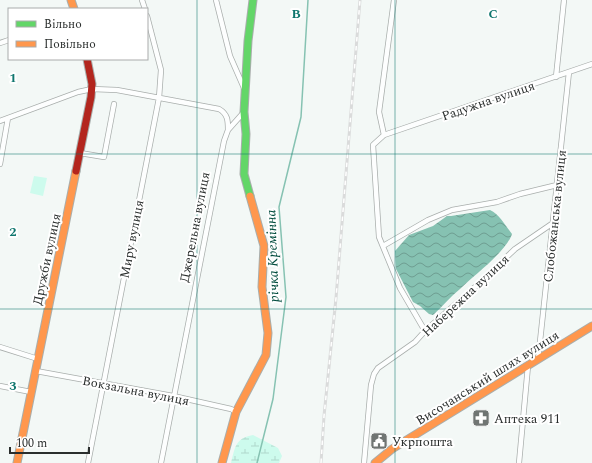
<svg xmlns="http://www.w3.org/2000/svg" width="592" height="463" font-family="Spectral,serif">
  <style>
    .wetland { fill: url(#wetland-marsh) }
    .pitch { fill: #cdfbed }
    .water { fill: url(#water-waves) }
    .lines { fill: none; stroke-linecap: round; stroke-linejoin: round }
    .stream { stroke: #86c2b2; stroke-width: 1.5 }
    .street-casing { stroke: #a9aeac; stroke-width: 6 }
    .fast-casing { stroke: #a9aeac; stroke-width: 9 }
    .slow-casing { stroke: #a9aeac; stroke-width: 9 }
    .jam-casing { stroke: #a9aeac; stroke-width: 9 }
    .street { stroke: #fdfefe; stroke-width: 4.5 }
    .fast { stroke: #63d668; stroke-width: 7 }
    .slow { stroke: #ff974d; stroke-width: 7 }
    .jam { stroke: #b3261e; stroke-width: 7 }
    .rail-casing { stroke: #dadbdb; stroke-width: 3 }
    .rail { stroke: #fff; stroke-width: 1.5; stroke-dasharray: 4.5; stroke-linecap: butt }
    .grid { fill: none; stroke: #0f766e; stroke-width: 1; stroke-opacity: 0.55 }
    .labels { text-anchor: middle; stroke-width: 4; stroke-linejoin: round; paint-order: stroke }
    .street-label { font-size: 13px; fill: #2a2e2d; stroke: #fff }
    .poi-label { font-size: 13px; fill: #2a2e2d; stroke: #fff; text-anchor: start }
    .water-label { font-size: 14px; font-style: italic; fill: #004c3d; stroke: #fff }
    .grid-label { font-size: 13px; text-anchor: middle; font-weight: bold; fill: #0f766e; stroke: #fff; stroke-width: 4; stroke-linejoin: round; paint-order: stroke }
  </style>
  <defs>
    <pattern id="wetland-marsh" width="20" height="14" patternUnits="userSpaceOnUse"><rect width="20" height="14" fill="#cdfbed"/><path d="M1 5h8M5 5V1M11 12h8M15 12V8" fill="none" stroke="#b0d7cc"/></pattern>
    <pattern id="water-waves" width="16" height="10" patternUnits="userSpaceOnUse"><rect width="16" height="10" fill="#86c2b2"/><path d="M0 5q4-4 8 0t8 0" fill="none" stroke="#6e9e91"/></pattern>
  </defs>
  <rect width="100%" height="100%" fill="#f3f8f6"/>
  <path class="wetland" d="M253 435 278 448 282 456 279 463H231C235 448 235 438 253 435Z"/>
  <path class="pitch" d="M34 176 47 178 43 196 30 193Z"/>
  <path class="water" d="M490 210C500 215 505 225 512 234 506 252 474 275 460 289 450 297 442 307 433 315L429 314 420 306 413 302 396 269 395 251 409 235 433 226 447 216H451Z"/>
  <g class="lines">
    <path class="stream" d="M257 463 273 399 286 297 279 207 301 117 308 0"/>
    <defs>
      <path id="street" d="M142 0 145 9
        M216 0 230 56 244 88
        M0 43 9 40
        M556 77 564 0
        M0 121 78 92 92 89 117 90 219 109C228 114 228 121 228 130
        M384 135 379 112 394 0
        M80 153 104 157 114 104
        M0 164 8 118
        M383 246 428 220 452 210 497 202 520 194 557 185
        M425 331 400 288 379 237 373 145 384 135 592 64
        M0 347 38 359
        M538 360 569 72
        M36 371 173 396 231 409 236 412
        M0 386 31 392
        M88 463 159 98 161 70 147 16
        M161 463 224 141 228 130 244 112
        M364 463 371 385 374 374 378 368 415 342 425 331 475 287 515 249 553 223
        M519 463 528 366"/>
      <path id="fast" d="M250 196 244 174 246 134 244 112 248 41 253 0"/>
      <path id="slow" d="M71 0 74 9
        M17 463 76 171
        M222 463 236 412 266 355 268 333 262 287 264 246 250 196
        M375 463 392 449 592 326"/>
      <path id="jam" d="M76 171 91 97 92 84 87 59"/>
    </defs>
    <use href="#street" class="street-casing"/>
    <use href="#fast" class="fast-casing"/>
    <use href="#slow" class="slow-casing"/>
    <use href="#jam" class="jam-casing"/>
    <use href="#street" class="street"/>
    <use href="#fast" class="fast"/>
    <use href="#slow" class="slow"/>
    <use href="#jam" class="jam"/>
    <defs>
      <path id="rail" d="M321 463 324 416 336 298 360 0"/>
    </defs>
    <use href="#rail" class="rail-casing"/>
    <use href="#rail" class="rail"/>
  </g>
  <path class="grid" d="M197 0V463M395 0V463M0 154H592M0 309H592"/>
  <defs>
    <symbol id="pharmacy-square" viewBox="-11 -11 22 22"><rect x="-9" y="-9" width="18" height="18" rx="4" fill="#707573" stroke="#fff"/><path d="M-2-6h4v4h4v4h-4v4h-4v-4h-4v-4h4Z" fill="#fff"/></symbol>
    <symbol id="civic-square" viewBox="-11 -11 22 22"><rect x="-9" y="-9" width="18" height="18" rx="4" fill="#707573" stroke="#fff"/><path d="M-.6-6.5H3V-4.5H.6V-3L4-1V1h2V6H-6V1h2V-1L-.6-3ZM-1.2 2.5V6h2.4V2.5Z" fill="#fff"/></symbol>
  </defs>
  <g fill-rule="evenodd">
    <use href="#pharmacy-square" x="471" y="408" width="20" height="20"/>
    <use href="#civic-square" x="369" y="431" width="20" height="20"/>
  </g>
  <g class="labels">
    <g class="street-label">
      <text transform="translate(488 100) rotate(-19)" y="5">Радужна вулиця</text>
      <text transform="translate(554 216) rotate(-84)" y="5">Слобожанська вулиця</text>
      <text transform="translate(194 227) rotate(-79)" y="5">Джерельна вулиця</text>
      <text transform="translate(131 239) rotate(-79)" y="5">Миру вулиця</text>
      <text transform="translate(46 259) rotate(-78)" y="5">Дружби вулиця</text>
      <text transform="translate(465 295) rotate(-43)" y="5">Набережна вулиця</text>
      <text transform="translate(487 377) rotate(-32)" y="5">Височанський шлях вулиця</text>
      <text transform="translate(136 390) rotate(11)" y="5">Вокзальна вулиця</text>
    </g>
    <g class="poi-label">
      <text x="494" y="423">Аптека 911</text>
      <text x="392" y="446">Укрпошта</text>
    </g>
    <g class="water-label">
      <text transform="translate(272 256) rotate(-92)" y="5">річка Кремінна</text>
    </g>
  </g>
  <g class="grid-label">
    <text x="296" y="18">B</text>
    <text x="493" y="18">C</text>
    <text x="13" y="82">1</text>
    <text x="13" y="236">2</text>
    <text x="13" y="390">3</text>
  </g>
  <rect x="8" y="8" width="140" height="52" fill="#ffffff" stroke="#aaabab"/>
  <rect x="16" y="21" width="20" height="6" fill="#63d668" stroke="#aaabab"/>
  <text x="44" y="28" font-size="12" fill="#2a2e2d">Вільно</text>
  <rect x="16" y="41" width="20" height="6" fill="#ff974d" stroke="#aaabab"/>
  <text x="44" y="48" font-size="12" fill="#2a2e2d">Повільно</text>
  <path d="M10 447v6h79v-6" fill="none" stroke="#2a2e2d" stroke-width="2"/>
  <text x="16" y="447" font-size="12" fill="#2a2e2d" stroke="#ffffff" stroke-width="3" paint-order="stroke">100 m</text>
</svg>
